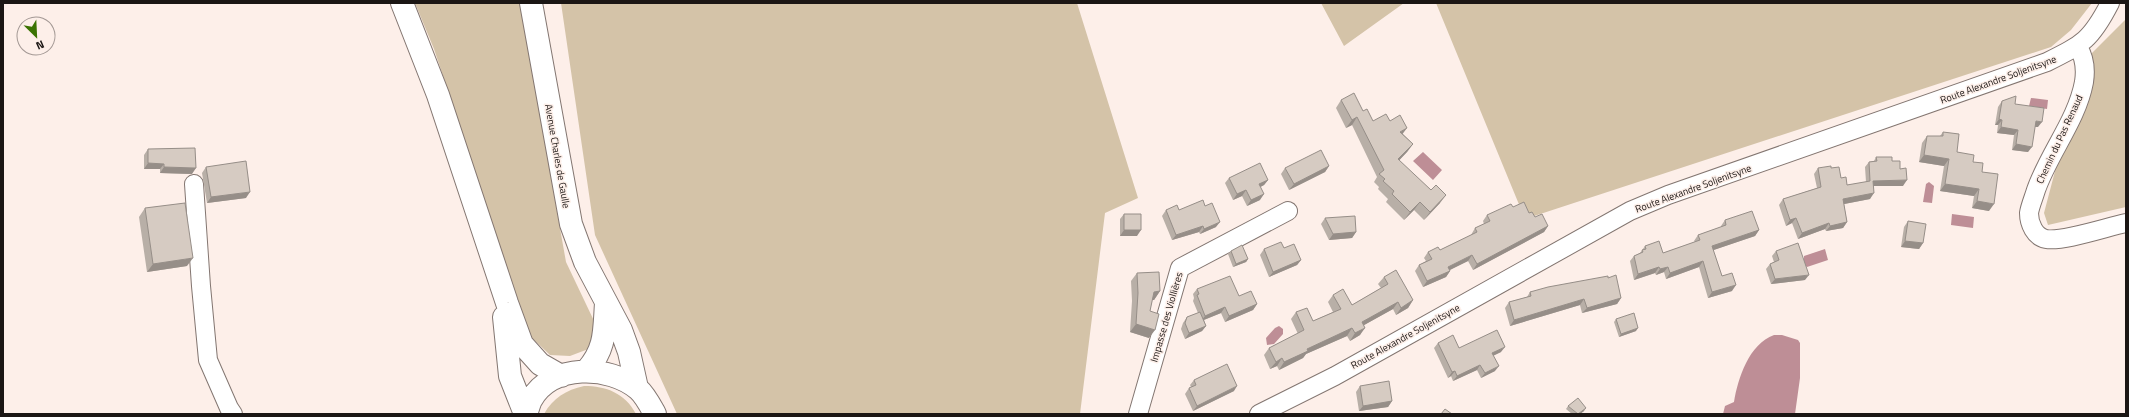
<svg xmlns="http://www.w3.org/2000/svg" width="2129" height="417" font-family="'Titillium Web',sans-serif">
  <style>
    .green { fill: #d4c3a8 }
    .water { fill: #be8e96 }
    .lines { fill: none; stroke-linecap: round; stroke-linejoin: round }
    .minor-casing { stroke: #837671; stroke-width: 20 }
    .major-casing { stroke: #837671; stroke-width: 24 }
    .minor { stroke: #fff; stroke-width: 18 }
    .major { stroke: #fff; stroke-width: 22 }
    .wall { fill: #b8afa7 }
    .shaded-wall { fill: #968e88 }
    .building { fill: #d6cbc2; stroke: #968e88 }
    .labels { text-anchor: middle; stroke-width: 3; stroke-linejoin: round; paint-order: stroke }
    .street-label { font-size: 10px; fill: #1b1614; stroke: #fdefe9 }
  </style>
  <rect width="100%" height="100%" fill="#fdefe9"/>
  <path class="green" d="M415 3H520L566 262 595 323 591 348 570 356 550 355 530 336 434 49Z
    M561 3H1077L1138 198 1105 213 1080 414H677L595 235Z
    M1321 3H1404L1344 46Z
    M1436 3H2092L2071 30 2051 47 1525 219Z
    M2126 19V207L2048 225 2044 213 2084 61Z
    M584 386C606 386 625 393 636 414H544C553 398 566 390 584 386Z"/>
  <path class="water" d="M2031 98 2048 100 2047 109 2029 106Z
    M1423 152 1442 170 1433 180 1413 161Z
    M1929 182 1934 186 1932 203 1923 202 1926 184Z
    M1952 214 1974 217 1973 228 1951 225Z
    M1825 249 1828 260 1807 267 1804 265V256Z
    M1279 326 1283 329V334L1274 344 1267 345 1266 338 1275 328Z
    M1774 335H1782L1798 340 1800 343V378L1795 414H1723L1725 406 1734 402C1738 378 1749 344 1774 335Z"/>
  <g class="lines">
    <defs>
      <path id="minor" d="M2078 47C2085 58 2086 69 2084 82 2077 120 2049 153 2036 190 2034 197 2030 206 2029 213 2029 224 2035 237 2046 239 2063 242 2107 227 2126 223
        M194 184 201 286 208 360 229 408 233 414
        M1138 414 1180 268 1288 211
        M1259 414 1335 376 1630 211 1668 195 2047 62C2083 44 2091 40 2110 3"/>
      <path id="major" d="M402 3 438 95 507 303 522 344 540 364 561 376
        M531 3 571 224 585 262 621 330 629 352 637 388
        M504 317 510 376 525 414
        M587 370C606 348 604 331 606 303
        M526 414C528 409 529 404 531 400 552 363 609 365 638 389 645 395 650 405 655 414"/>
    </defs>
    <use href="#minor" class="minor-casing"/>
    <use href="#major" class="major-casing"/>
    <use href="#minor" class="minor"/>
    <use href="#major" class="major"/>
  </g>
  <path class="wall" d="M1341 100 1363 111 1373 121H1390L1413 144 1407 152 1399 160 1440 203 1424 220 1414 210 1404 220 1386 202 1388 199 1378 189 1379 187 1374 182 1377 177 1352 125 1346 128 1336 108Z
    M2002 101 2015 104 2038 127H2035L2028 152 2012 150 2014 135 1997 133 1998 125H1995L1998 107Z
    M1943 132 1957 152 1973 162 1982 172 1989 211 1972 208 1974 196 1940 191 1944 166 1919 162 1922 143 1927 136H1940Z
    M148 149 192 174 160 173V169H144V155Z
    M1876 157 1892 161 1900 169 1903 186H1873L1870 199 1844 204 1847 222 1843 228 1826 231 1825 229 1798 239 1792 223 1786 226 1779 205 1783 199 1817 188 1814 174 1818 168H1831L1841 178 1847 185 1866 182 1865 167 1869 162 1874 161Z
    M1329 166 1325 172 1289 190 1281 174 1285 168Z
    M206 167 246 198 207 203 202 173Z
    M1229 178 1268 180 1264 185 1260 187V200L1247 206 1242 196 1233 200 1225 183Z
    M1513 207 1529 213 1548 226 1544 232 1473 270 1468 261 1449 270 1450 271 1446 277 1423 287 1415 271 1419 265 1426 261 1424 258 1428 252 1440 250 1471 235 1475 228 1484 224 1483 221 1487 215Z
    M145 208 187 266 147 272 139 217Z
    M1166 210H1179L1216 227 1200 234 1199 232 1172 240 1162 216Z
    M1124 214 1137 236H1120V219Z
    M1325 218 1356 232 1352 238 1329 240 1321 224Z
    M1725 220 1759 230 1755 236 1713 250 1722 276 1732 291 1708 298 1699 267 1666 279 1664 272 1656 275 1655 273 1634 280 1630 261 1634 256 1640 253 1645 246 1663 253 1695 242 1694 241 1698 235 1721 227V226Z
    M1908 221 1923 243 1919 249 1901 247 1904 227Z
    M1284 248 1301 260 1297 265 1269 277 1260 255 1264 249Z
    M1231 251 1248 259 1246 262 1233 267 1228 254Z
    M1776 251 1805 280 1771 284 1766 269 1770 264 1774 262 1772 256Z
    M1137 273 1160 291 1154 300H1152L1150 311 1149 338 1130 332 1132 301 1131 281Z
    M1384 277 1413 300 1408 308 1396 315 1393 309 1364 325 1360 335 1350 341 1347 336 1306 354 1303 358 1279 370 1277 366 1270 369 1264 355 1269 348 1298 334 1291 319 1296 312 1313 321 1333 312 1328 302 1333 295 1352 305 1381 288 1378 284Z
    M1608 278 1621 298 1617 304 1582 313 1580 305 1510 326 1505 308 1509 302 1527 297 1530 292Z
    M1197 289 1239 296 1257 304 1253 310 1225 322 1221 313 1204 320 1206 326 1202 331 1185 339 1181 329 1183 323 1187 317 1198 313 1193 301 1194 298 1193 294Z
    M1616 319 1636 331 1619 337 1614 322Z
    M1438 343 1459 348 1501 352 1493 356 1495 371 1481 378 1477 370 1453 381 1451 376 1448 378 1434 348Z
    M1194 380 1234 391 1193 411 1185 394 1189 388 1191 387 1190 385Z
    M1360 386 1392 401 1388 407 1359 411 1356 392Z
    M1568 406 1584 411 1580 414H1572L1566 409Z"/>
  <path class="shaded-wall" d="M1357 117 1352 125 1346 128 1352 120Z
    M1999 119 2002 120 1998 125H1995Z
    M2036 121 2042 122 2038 127H2032Z
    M2001 127 2018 130 2014 135 1997 133Z
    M1407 128 1401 136 1400 132Z
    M1413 144 1407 152 1393 167 1398 159Z
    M2016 144 2032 147 2028 152 2012 150Z
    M1924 155 1949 159 1944 166 1919 162Z
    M148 163 164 164 160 169H144Z
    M1329 166 1325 172 1289 190 1294 184Z
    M164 167 196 168 192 174 160 173Z
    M1268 180 1264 185 1255 190 1259 184Z
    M1907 180 1903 186H1869L1873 181Z
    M1945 184 1979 189 1974 196 1940 191Z
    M1246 190 1242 196 1233 200 1237 194Z
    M250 192 246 198 207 203 211 197Z
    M1874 193 1870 199 1839 205 1843 199Z
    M1264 194 1260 200 1247 206 1251 200Z
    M1446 195 1440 203 1424 220 1430 212Z
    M1977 201 1994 204 1989 211 1972 208Z
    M1420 202 1414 210 1404 220 1410 212Z
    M1796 218 1792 223 1786 226 1790 220Z
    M1220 222 1216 227 1200 234 1204 229Z
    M1847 222 1843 228 1826 231 1830 226Z
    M1829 223 1825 229 1798 239 1802 233Z
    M1203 226 1199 232 1172 240 1176 235Z
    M1548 226 1544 232 1473 270 1477 264Z
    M1124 230H1141L1137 236H1120Z
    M1759 230 1755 236 1708 252 1712 246Z
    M1356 232 1352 238 1329 240 1333 234Z
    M1905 241 1923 243 1919 249 1901 247Z
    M1472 255 1468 261 1444 273 1448 267Z
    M193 258 187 266 147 272 153 264Z
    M1248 259 1246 262 1233 267 1236 264Z
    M1301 260 1297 265 1269 277 1273 272Z
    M1703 261 1699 267 1666 279 1670 273Z
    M1659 267 1655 273 1634 280 1638 274Z
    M1668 267 1664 272 1656 275 1660 269Z
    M1450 271 1446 277 1423 287 1427 281Z
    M1809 275 1805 280 1771 284 1775 279Z
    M1736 285 1732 291 1708 298 1712 292Z
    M1160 291 1154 300H1148L1154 292Z
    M1621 298 1617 304 1582 313 1587 308Z
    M1584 299 1580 305 1510 326 1514 320Z
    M1413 300 1408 308 1396 315 1401 308Z
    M1398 302 1393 309 1357 329 1362 322Z
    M1257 304 1253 310 1225 322 1229 316Z
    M1225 307 1221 313 1201 321 1205 316Z
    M1136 324 1155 330 1149 338 1130 332Z
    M1206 326 1202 331 1185 339 1189 333Z
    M1352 328 1347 336 1306 354 1303 358 1279 370 1284 362 1307 349Z
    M1365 328 1360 335 1350 341 1355 333Z
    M1638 328 1636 331 1619 337 1621 334Z
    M1505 347 1501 352 1488 358 1492 353Z
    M1282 358 1277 366 1270 369 1276 362Z
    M1480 365 1477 370 1453 381 1457 376Z
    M1499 366 1495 371 1481 378 1485 373Z
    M1455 371 1451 376 1448 378 1452 372Z
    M1237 386 1234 391 1193 411 1197 406Z
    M1392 401 1388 407 1359 411 1363 406Z
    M1586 408 1584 411 1580 414H1578Z"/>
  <path class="building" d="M1354 93 1363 111 1367 109 1373 121 1386 114 1390 121 1400 115 1407 128 1400 132 1413 144 1398 159 1431 190 1436 185 1446 195 1430 212 1420 202 1410 212 1392 194 1394 191 1383 181 1385 179 1379 174 1384 170 1357 117 1352 120 1341 100Z
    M2016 96 2015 104 2044 108 2042 122 2036 121 2032 147 2016 144 2018 130 2001 127 2002 120 1999 119 2002 101Z
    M1943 132 1959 134 1957 152 1974 155 1973 162 1983 163 1982 172 1998 174 1994 204 1977 201 1979 189 1945 184 1949 159 1924 155 1927 136H1943Z
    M195 148 196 168 164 167V164L148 163V149Z
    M1321 150 1329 166 1294 184 1285 168Z
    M1876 157H1892V161H1900V169L1906 168 1907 180 1873 181 1874 193 1843 199 1847 222 1830 226 1829 223 1802 233 1796 218 1790 220 1783 199 1821 187 1818 168 1831 166V168L1839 167 1841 178 1846 177 1847 185 1870 181 1869 162 1877 161Z
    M246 161 250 192 211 197 206 167Z
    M1260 163 1268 180 1259 184 1264 194 1251 200 1246 190 1237 194 1229 178Z
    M1203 200 1205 206 1212 203 1220 222 1204 229 1203 226 1176 235 1166 210 1177 205 1179 210Z
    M1524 202 1529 213 1532 212 1535 217 1542 214 1548 226 1477 264 1472 255 1448 267 1450 271 1427 281 1419 265 1432 259 1428 252 1438 247 1440 250 1477 232 1475 228 1490 221 1487 215 1511 204 1513 207Z
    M185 203 193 258 153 264 145 208Z
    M1752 211 1759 230 1712 246 1722 276 1732 273 1736 285 1712 292 1703 261 1670 273 1668 267 1660 269 1659 267 1638 274 1634 256 1643 252 1642 250 1646 249 1645 246 1659 241 1663 253 1700 240 1698 235 1726 225 1725 220Z
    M1124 214H1141V230H1124Z
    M1355 216 1356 232 1333 234 1325 218Z
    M1908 221 1926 224 1923 243 1905 241Z
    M1281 242 1284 248 1294 244 1301 260 1273 272 1264 249Z
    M1798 243 1809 275 1775 279 1770 264 1779 260 1776 251Z
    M1242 245 1248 259 1236 264 1231 251Z
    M1396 270 1413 300 1401 308 1398 302 1362 322 1365 328 1355 333 1352 328 1307 349 1308 351 1284 362 1282 358 1276 362 1269 348 1304 330 1296 312 1307 308 1313 321 1341 309 1333 295 1343 289 1352 305 1388 284 1384 277Z
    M1159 272 1160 291 1154 292 1150 311 1159 314 1155 330 1136 324 1138 293 1137 273Z
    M1616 275 1621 298 1587 308 1584 299 1514 320 1509 302 1531 296 1530 292 1548 287 1608 276V278Z
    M1230 276 1239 296 1251 291 1257 304 1229 316 1225 307 1205 316 1197 295 1199 294 1197 289Z
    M1200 312 1206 326 1189 333 1185 323 1187 317Z
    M1634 313 1638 328 1621 334 1616 319Z
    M1497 330 1505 347 1492 353 1499 366 1485 373 1480 365 1457 376 1455 371 1452 372 1438 343 1453 335 1459 348Z
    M1227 364 1237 386 1197 406 1189 388 1196 385 1194 380Z
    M1389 381 1392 401 1363 406 1360 386Z
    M1578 398 1586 408 1578 414 1568 406Z
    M1445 409 1452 414H1441Z"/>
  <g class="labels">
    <g class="street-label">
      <text transform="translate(1998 79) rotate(-20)" y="4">Route Alexandre Soljenitsyne</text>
      <text transform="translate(2059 139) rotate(-65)" y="4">Chemin du Pas Renaud</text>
      <text transform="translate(558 156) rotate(80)" y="4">Avenue Charles de Gaulle</text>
      <text transform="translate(1693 188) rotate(-20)" y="4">Route Alexandre Soljenitsyne</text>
      <text transform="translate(1166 317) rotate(-74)" y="4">Impasse des Viollières</text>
      <text transform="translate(1405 336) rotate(-29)" y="4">Route Alexandre Soljenitsyne</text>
    </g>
  </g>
  <rect width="2129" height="417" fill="none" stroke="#1b1614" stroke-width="8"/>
  <g transform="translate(36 36) rotate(156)"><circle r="19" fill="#fdefe9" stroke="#a39894"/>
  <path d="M0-3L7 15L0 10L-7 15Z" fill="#3b7302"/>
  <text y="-6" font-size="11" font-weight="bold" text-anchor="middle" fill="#1b1614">N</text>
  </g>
</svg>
